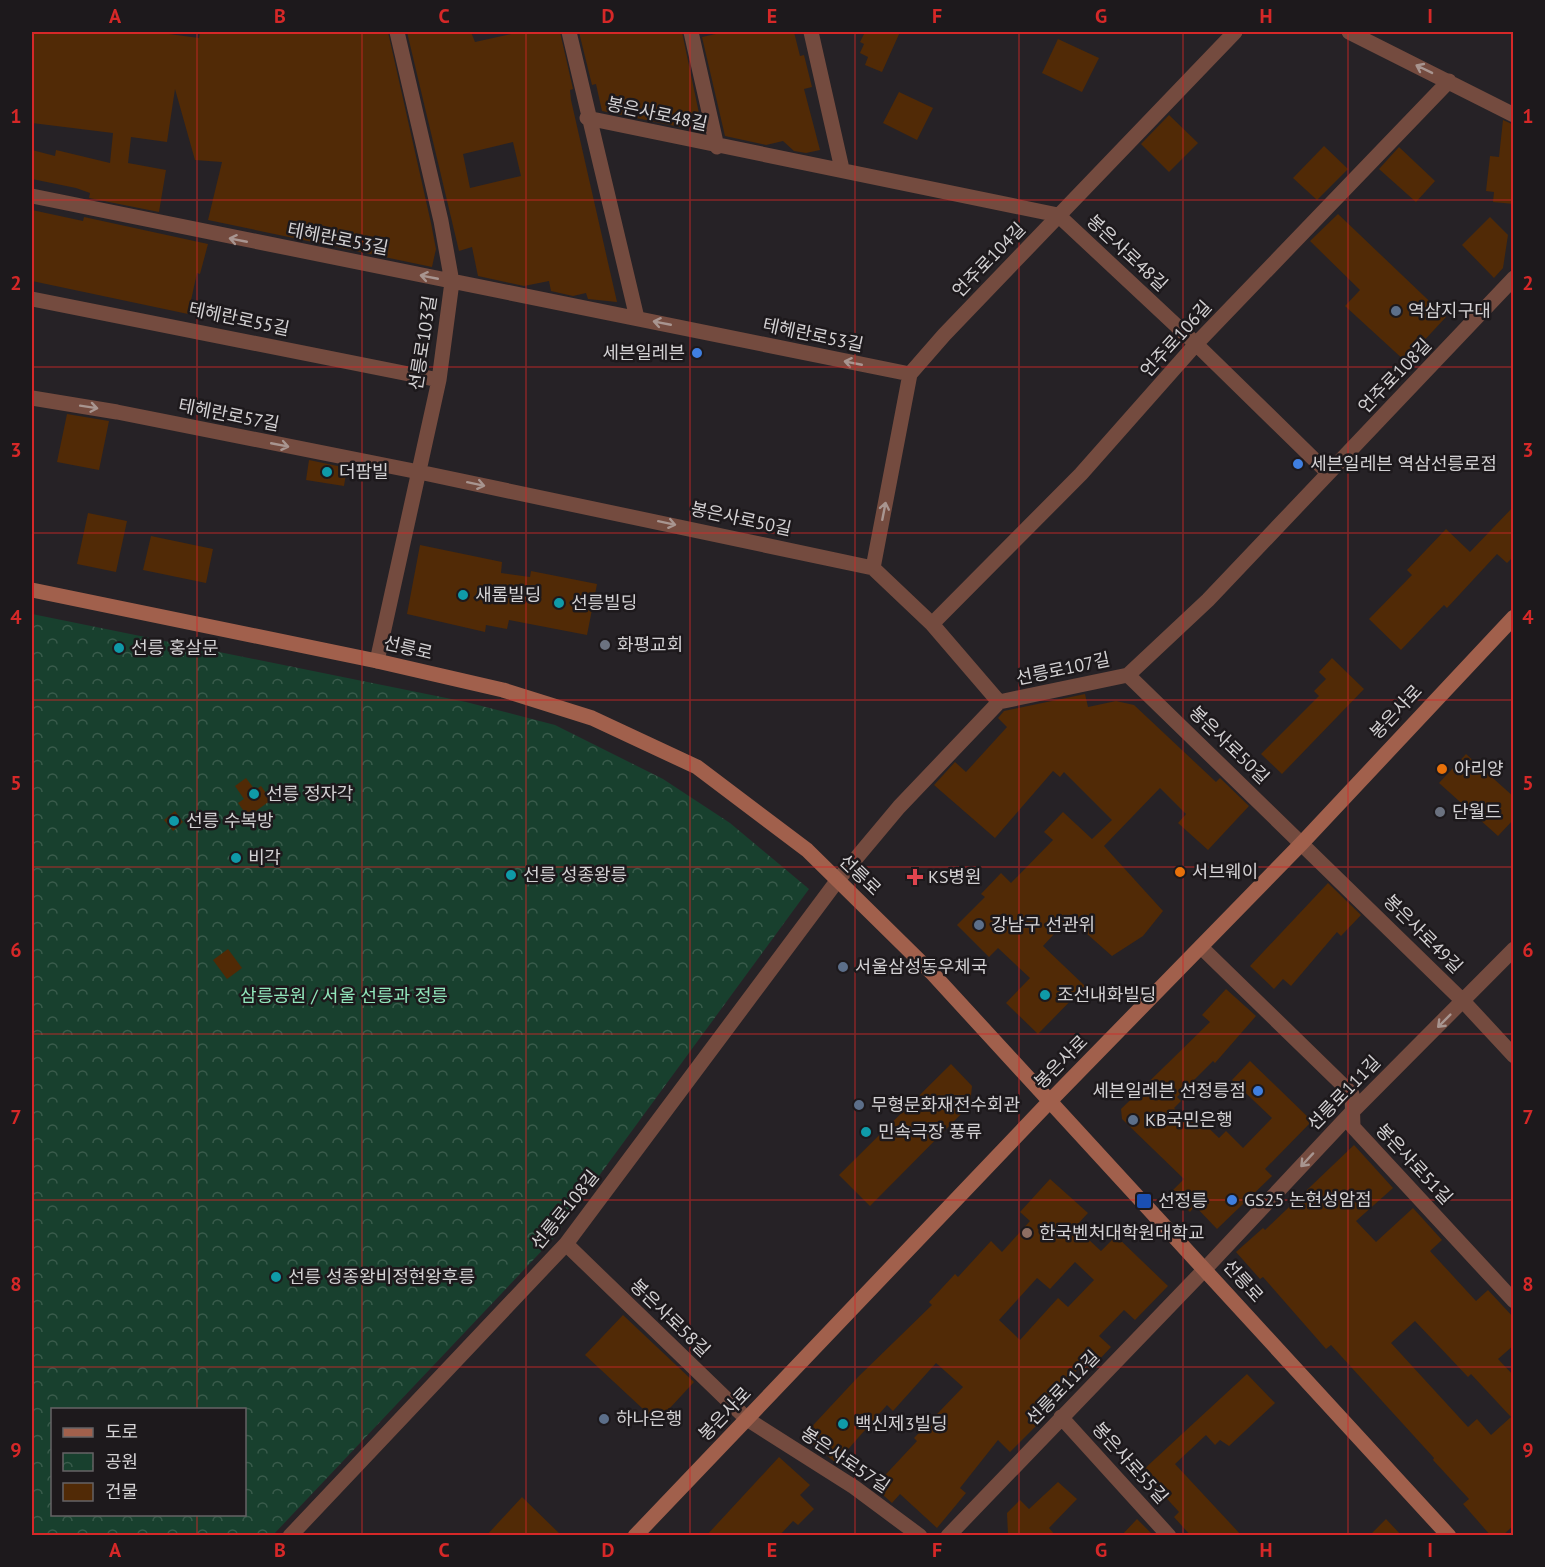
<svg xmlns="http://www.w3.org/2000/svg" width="1545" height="1567" font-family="'PT Sans','Noto Sans KR',sans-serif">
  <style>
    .park { fill: url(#park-crowns); fill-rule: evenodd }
    .building { fill: #512a06; fill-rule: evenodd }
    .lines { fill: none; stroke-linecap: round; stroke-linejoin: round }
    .street { stroke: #744b3f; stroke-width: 15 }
    .secondary { stroke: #a1604c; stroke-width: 15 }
    .oneway { stroke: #a89590 }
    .grid { fill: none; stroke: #d62828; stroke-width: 1.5; stroke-opacity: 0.55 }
    .service-dot { fill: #5c6f8a; stroke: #1d191c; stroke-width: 2 }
    .shop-dot { fill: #3f7fe0; stroke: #1d191c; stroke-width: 2 }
    .culture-dot { fill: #0f9aa8; stroke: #1d191c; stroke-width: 2 }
    .worship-dot { fill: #6b7280; stroke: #1d191c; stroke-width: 2 }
    .food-dot { fill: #e8710a; stroke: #1d191c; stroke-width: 2 }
    .health-dot { fill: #e0444e; stroke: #1d191c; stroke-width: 2 }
    .transit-dot { fill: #1a4fb4; stroke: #1d191c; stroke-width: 2 }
    .education-dot { fill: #8d6e63; stroke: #1d191c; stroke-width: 2 }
    .labels { text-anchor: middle; stroke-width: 5; stroke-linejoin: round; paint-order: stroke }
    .street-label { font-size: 18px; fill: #d3d1d3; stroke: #1d191c }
    .poi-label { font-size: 18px; fill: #d3d1d3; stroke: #1d191c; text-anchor: start }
    .park-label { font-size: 18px; fill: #91e6bb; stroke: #1d191c }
    .neatline { fill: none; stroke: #d62828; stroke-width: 2 }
    .grid-label { font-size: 20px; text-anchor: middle; font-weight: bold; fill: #d62828 }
  </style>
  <defs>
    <pattern id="park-crowns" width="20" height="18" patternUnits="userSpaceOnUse" patternTransform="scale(1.5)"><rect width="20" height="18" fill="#18402e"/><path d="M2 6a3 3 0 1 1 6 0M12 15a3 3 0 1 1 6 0" fill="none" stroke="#395b4b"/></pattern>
  </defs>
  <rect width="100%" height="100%" fill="#262226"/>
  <path class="park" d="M32 614 466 702 555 725 663 779 730 823 809 889 552 1240 273 1535H32ZM52 1410H244V1514H52Z"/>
  <path class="building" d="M32 32H154L199 38 200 32H388L431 223 436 249 432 267 208 220 222 162 195 160 175 89 167 142 131 137 128 163 166 170 159 212 89 198 90 193 76 188 32 179V150L55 156 56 150 110 163 113 133 32 123Z
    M407 32H471L475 42 520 32H560L573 89 570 90 571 100 617 302 588 299 586 293 573 296 551 291 549 281 524 286 478 276 472 247 459 251ZM513 142 521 176 470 188 463 154Z
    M579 32H682L701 123 680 127 602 111 596 84 592 85Z
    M725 32H794L800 56 804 55 812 87 804 89 820 150 806 153 794 151 783 141 766 145 725 136 702 37Z
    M865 32H900L882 72 865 65 868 57 860 53 864 44 860 42Z
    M1058 39 1099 58 1082 92 1042 73Z
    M899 92 933 108 917 140 883 123Z
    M1169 115 1198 143 1169 172 1141 144Z
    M1503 120 1514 125V204L1493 202 1494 192 1486 191 1490 156 1499 157Z
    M1324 146 1348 169 1317 200 1293 178Z
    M1399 147 1435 181 1416 202 1379 169Z
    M32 210 83 221 84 217 208 244 200 274 197 273 188 314 32 281Z
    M1338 214 1446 317 1405 361 1345 306 1360 290 1310 241Z
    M1490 217 1508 235 1503 268 1494 278 1462 245Z
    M67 414 109 421 99 470 57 462Z
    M309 460 347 468 344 486 306 480Z
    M1514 506V556L1507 563 1497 554 1447 608 1444 605 1401 650 1369 619 1412 575 1407 570 1446 529 1470 552Z
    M88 513 127 521 116 572 77 564Z
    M151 536 213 549 206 583 143 570Z
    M420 545 502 562 501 573 530 577 531 571 597 584 587 635 509 620 507 629 486 625 485 632 407 614Z
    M1332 658 1364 689 1282 774 1261 754 1319 696 1314 691 1326 679 1319 672Z
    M1085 694 1088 707 1116 701 1134 705 1216 782 1220 778 1249 806 1208 850 1178 823 1186 814 1160 788 1104 846 1163 911 1143 936 1112 956 1069 918 1043 946 1085 986 1038 1034 1006 1003 1030 978 998 948 989 957 957 925 985 897 981 894 1001 873 1011 883 1053 840 1044 832 1063 812 1092 839 1112 820 1064 772 1060 777 1053 771 995 838 934 785 955 762 966 772 1007 727 998 718 1004 711Z
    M1466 754 1514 797V819L1498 836 1439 783Z
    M246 778 255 790 261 786 271 800 248 817 238 803 244 799 235 786Z
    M175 811 183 822 173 831 164 820Z
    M1328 883 1361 915 1341 936 1337 932 1291 986 1283 979 1274 989 1250 966Z
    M228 949 242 968 227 979 213 960Z
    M1226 989 1256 1016 1215 1063 1213 1061 1177 1097 1181 1101 1174 1108 1189 1123 1196 1116 1219 1138 1226 1131 1243 1148 1272 1118 1232 1080 1250 1061 1312 1121 1265 1169 1272 1176 1217 1229 1195 1206 1190 1212 1170 1193 1184 1179 1122 1119 1121 1109 1210 1022 1202 1015Z
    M951 1064 972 1086 970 1105 870 1206 839 1175Z
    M1354 1145 1393 1188 1356 1221 1376 1242 1413 1208 1442 1240 1430 1251 1476 1301 1488 1290 1514 1318V1345L1498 1359 1514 1376V1525L1502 1536H1491L1463 1504 1469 1499 1433 1460 1434 1458 1331 1345 1326 1349 1263 1277 1260 1279 1236 1252 1263 1228 1265 1230ZM1415 1321 1468 1377 1471 1374 1511 1417 1491 1435 1477 1419 1468 1427 1391 1343Z
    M1050 1179 1088 1213 1075 1227 1101 1251 1116 1236 1168 1286 1135 1320 1124 1310 1099 1336 1111 1347 1085 1375 1078 1369 1039 1415 1043 1419 1010 1452 998 1440 960 1488 966 1493 937 1528 900 1494 892 1503 874 1487 917 1441 914 1438 963 1387 936 1363 893 1411 887 1405 836 1463 803 1436 858 1377 932 1305 929 1302 955 1274 958 1277 991 1241 1002 1252 1030 1221 1020 1212ZM1075 1262 1094 1280 1068 1307 1058 1298 1020 1340 999 1320 1037 1278 1050 1289Z
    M623 1315 694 1382 657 1422 585 1355Z
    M1247 1374 1275 1403 1229 1446 1220 1440 1215 1445 1206 1435 1175 1464 1242 1536H1191L1174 1517 1179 1512 1142 1471Z
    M779 1457 810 1485 800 1495 814 1509 798 1525 793 1521 779 1536H706Z
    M1058 1482 1077 1499 1049 1528 1056 1536 1008 1534 1007 1513 1020 1500 1029 1509Z
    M522 1497 562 1536H486Z
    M1137 1519 1154 1536H1121Z
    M1386 1519 1402 1536H1369Z"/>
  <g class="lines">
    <path class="street" d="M569 32 637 318
      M691 32 717 147
      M811 32 842 169
      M1349 32 1514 115
      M587 118 1058 215 1196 344 1328 473
      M32 196 910 374
      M32 299 439 380
      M32 398 117 412 419 472 873 568 932 624 999 702
      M873 568 910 374 944 335 1235 32
      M932 624 1081 474 1196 344 1449 81
      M377 661 439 380 452 282 441 221 397 32
      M1128 675 1463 1001 1514 1056
      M1201 947 1352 1094 1353 1127 1514 1301
      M566 1244 747 1419 854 1487 920 1536
      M1061 1417 1169 1536
      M290 1536 566 1244 837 881 899 807 999 702 1128 675 1208 600 1514 278
      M948 1536 1205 1269 1352 1112 1514 949"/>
    <path class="secondary" d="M32 590 377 661 503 690 592 718 697 767 807 850 933 974 1449 1536
      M635 1536 1050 1101 1302 843 1514 617"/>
  </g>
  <defs><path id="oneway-shaft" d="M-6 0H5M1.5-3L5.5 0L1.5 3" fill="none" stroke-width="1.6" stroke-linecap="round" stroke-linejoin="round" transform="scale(1.5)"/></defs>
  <g class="oneway">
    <use href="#oneway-shaft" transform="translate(1424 69) rotate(-154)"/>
    <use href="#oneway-shaft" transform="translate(238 240) rotate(-169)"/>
    <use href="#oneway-shaft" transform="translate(429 277) rotate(-169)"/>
    <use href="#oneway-shaft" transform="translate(662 323) rotate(-169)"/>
    <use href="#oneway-shaft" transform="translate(853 363) rotate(-169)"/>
    <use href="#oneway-shaft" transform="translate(89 407) rotate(9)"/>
    <use href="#oneway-shaft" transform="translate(280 445) rotate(11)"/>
    <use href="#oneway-shaft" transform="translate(476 484) rotate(12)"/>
    <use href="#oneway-shaft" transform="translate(884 511) rotate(-79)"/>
    <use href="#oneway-shaft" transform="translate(667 523) rotate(12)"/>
    <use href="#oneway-shaft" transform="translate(1444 1021) rotate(135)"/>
    <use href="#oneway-shaft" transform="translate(1307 1160) rotate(133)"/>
  </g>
  <path class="grid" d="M197 32V1410M362 32V1536M526 32V1536M690 32V1536M855 32V1536M1019 32V1536M1183 32V1536M1348 32V1536M32 200H1514M32 367H1514M32 533H1514M32 700H1514M32 867H1514M32 1034H1514M32 1200H1514M32 1367H1514M197 1514V1536"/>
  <g class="service-dot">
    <circle cx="1396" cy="311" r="6"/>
    <circle cx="979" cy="925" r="6"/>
    <circle cx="843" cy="967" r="6"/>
    <circle cx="859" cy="1105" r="6"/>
    <circle cx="1133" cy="1120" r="6"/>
    <circle cx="604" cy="1419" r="6"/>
  </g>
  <g class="shop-dot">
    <circle cx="697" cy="353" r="6"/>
    <circle cx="1298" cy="464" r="6"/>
    <circle cx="1258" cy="1091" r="6"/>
    <circle cx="1232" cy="1200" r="6"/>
  </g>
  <g class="culture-dot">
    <circle cx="327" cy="472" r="6"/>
    <circle cx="463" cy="595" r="6"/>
    <circle cx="559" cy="603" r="6"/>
    <circle cx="119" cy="648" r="6"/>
    <circle cx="254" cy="794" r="6"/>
    <circle cx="174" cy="821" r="6"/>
    <circle cx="236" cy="858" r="6"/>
    <circle cx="511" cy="875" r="6"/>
    <circle cx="1045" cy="995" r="6"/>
    <circle cx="866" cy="1132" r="6"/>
    <circle cx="276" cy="1277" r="6"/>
    <circle cx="843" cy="1424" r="6"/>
  </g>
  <g class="worship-dot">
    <circle cx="605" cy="645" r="6"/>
    <circle cx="1440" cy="812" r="6"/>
  </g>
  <g class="food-dot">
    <circle cx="1442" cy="769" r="6"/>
    <circle cx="1180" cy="872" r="6"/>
  </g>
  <path class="health-dot" d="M912 868h6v6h6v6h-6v6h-6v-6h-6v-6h6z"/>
  <rect class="transit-dot" x="1136" y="1193" width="16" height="16" rx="3"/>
  <circle class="education-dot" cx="1027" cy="1233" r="6"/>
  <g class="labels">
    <g class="street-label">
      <text transform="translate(657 114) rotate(12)" y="6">봉은사로48길</text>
      <text transform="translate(338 239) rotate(11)" y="6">테헤란로53길</text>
      <text transform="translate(1127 253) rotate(43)" y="6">봉은사로48길</text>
      <text transform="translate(989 260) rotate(-46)" y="6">언주로104길</text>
      <text transform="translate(239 319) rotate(12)" y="6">테헤란로55길</text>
      <text transform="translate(813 335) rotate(12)" y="6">테헤란로53길</text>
      <text transform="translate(1176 339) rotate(-48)" y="6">언주로106길</text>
      <text transform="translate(423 343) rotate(-81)" y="6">선릉로103길</text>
      <text transform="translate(1395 376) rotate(-46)" y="6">언주로108길</text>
      <text transform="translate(229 415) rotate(11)" y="6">테헤란로57길</text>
      <text transform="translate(741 519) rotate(12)" y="6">봉은사로50길</text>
      <text transform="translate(408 648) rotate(13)" y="6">선릉로</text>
      <text transform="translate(1063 669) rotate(-12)" y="6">선릉로107길</text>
      <text transform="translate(1396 712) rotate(-47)" y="6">봉은사로</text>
      <text transform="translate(1229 745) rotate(44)" y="6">봉은사로50길</text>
      <text transform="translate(860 875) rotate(44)" y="6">선릉로</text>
      <text transform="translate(1423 934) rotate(45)" y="6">봉은사로49길</text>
      <text transform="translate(1061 1062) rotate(-45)" y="6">봉은사로</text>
      <text transform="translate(1344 1093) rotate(-46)" y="6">선릉로111길</text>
      <text transform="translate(1414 1164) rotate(47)" y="6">봉은사로51길</text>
      <text transform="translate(565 1210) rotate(-51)" y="6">선릉로108길</text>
      <text transform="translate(1243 1281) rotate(48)" y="6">선릉로</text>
      <text transform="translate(670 1318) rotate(44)" y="6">봉은사로58길</text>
      <text transform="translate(1063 1388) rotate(-46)" y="6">선릉로112길</text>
      <text transform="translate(725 1414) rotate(-46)" y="6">봉은사로</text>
      <text transform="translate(845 1460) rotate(34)" y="6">봉은사로57길</text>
      <text transform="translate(1130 1463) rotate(48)" y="6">봉은사로55길</text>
    </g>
    <g class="poi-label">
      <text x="1408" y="317">역삼지구대</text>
      <text x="685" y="359" text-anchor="end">세븐일레븐</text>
      <text x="1310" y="470">세븐일레븐 역삼선릉로점</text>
      <text x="339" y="478">더팜빌</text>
      <text x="475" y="601">새롬빌딩</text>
      <text x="571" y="609">선릉빌딩</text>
      <text x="617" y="651">화평교회</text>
      <text x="131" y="654">선릉 홍살문</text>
      <text x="1454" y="775">아리양</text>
      <text x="266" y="800">선릉 정자각</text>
      <text x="1452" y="818">단월드</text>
      <text x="186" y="827">선릉 수복방</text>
      <text x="248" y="864">비각</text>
      <text x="1192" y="878">서브웨이</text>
      <text x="523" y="881">선릉 성종왕릉</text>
      <text x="928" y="883">KS병원</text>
      <text x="991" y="931">강남구 선관위</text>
      <text x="855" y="973">서울삼성동우체국</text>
      <text x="1057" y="1001">조선내화빌딩</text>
      <text x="1246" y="1097" text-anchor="end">세븐일레븐 선정릉점</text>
      <text x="871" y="1111">무형문화재전수회관</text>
      <text x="1145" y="1126">KB국민은행</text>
      <text x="878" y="1138">민속극장 풍류</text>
      <text x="1244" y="1206">GS25 논현성암점</text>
      <text x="1158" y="1207">선정릉</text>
      <text x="1039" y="1239">한국벤처대학원대학교</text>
      <text x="288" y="1283">선릉 성종왕비정현왕후릉</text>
      <text x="616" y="1425">하나은행</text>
      <text x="855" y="1430">백신제3빌딩</text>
    </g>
    <g class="park-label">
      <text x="344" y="1002">삼릉공원 / 서울 선릉과 정릉</text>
    </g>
  </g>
  <rect width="1545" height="1567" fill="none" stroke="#1d191c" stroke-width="66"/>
  <rect x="51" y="1408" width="195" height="108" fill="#1d191c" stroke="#666365" stroke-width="1.5"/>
  <rect x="63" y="1428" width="30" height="9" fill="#a1604c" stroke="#666365" stroke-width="1.5"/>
  <text x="105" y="1438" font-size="18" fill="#d3d1d3">도로</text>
  <rect x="63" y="1453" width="30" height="18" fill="url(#park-crowns)" stroke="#666365" stroke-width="1.5"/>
  <text x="105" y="1468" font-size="18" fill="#d3d1d3">공원</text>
  <rect x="63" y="1483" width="30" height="18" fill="#512a06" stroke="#666365" stroke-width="1.5"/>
  <text x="105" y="1498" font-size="18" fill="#d3d1d3">건물</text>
  <rect x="33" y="33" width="1479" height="1501" class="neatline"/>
  <g class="grid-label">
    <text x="115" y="23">A</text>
    <text x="280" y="23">B</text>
    <text x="444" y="23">C</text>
    <text x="608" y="23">D</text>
    <text x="772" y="23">E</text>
    <text x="937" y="23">F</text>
    <text x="1101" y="23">G</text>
    <text x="1266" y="23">H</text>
    <text x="1430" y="23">I</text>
    <text x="16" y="123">1</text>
    <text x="1528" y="123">1</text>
    <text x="16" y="290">2</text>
    <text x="1528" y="290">2</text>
    <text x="16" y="457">3</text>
    <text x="1528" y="457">3</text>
    <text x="16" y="624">4</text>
    <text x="1528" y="624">4</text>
    <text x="16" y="790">5</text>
    <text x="1528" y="790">5</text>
    <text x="16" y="957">6</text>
    <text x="1528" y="957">6</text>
    <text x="16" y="1124">7</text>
    <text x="1528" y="1124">7</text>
    <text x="16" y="1291">8</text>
    <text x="1528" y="1291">8</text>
    <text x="16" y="1457">9</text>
    <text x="1528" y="1457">9</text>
    <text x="115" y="1557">A</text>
    <text x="280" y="1557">B</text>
    <text x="444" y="1557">C</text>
    <text x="608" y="1557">D</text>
    <text x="772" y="1557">E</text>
    <text x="937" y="1557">F</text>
    <text x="1101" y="1557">G</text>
    <text x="1266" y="1557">H</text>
    <text x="1430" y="1557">I</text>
  </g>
</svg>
